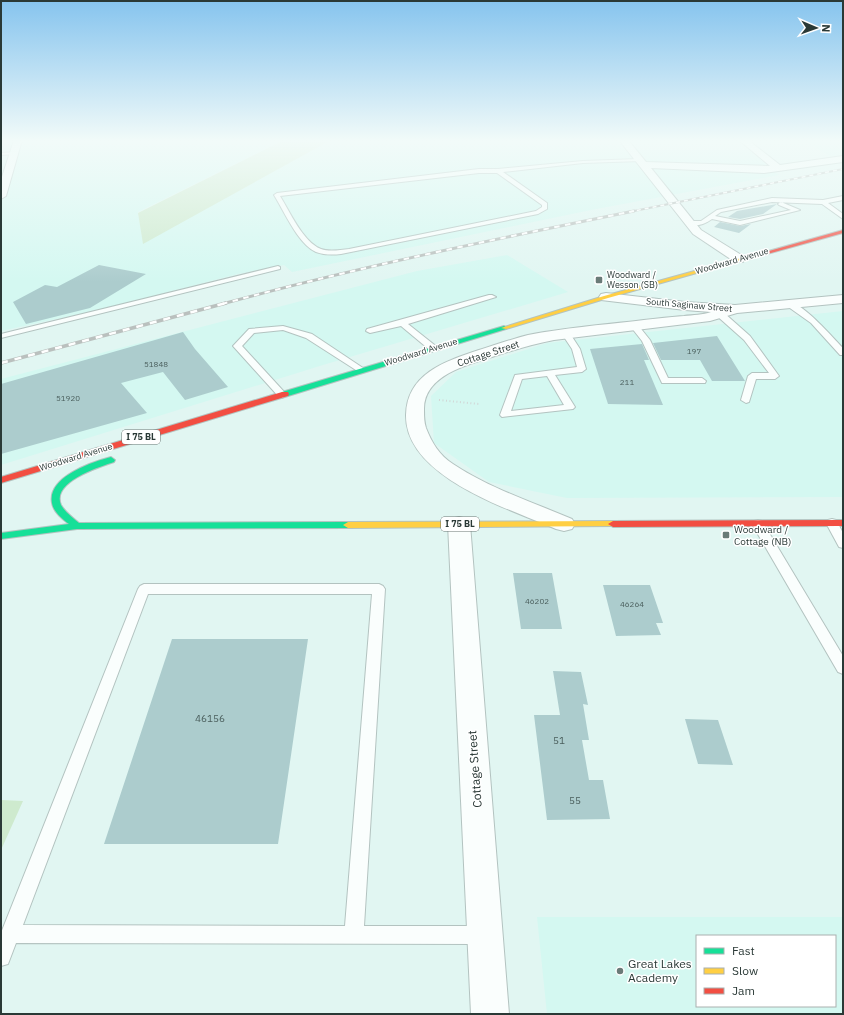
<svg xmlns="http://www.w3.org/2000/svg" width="844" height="1015" font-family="'IBM Plex Sans',sans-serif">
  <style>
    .built { fill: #d4f8f1; fill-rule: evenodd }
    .green { fill: #ceeace }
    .building { fill: #accccd }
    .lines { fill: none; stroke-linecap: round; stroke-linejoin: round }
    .lane-casing { stroke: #b3c3c0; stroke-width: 2 }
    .street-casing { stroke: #b3c3c0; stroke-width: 2 }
    .fast-casing { stroke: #b3c3c0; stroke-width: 2 }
    .slow-casing { stroke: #b3c3c0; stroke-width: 2 }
    .jam-casing { stroke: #b3c3c0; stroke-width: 2 }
    .path { stroke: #d1d7d6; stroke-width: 2; stroke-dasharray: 1 2.5; stroke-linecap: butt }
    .lane { fill: #fafefd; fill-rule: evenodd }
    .street { fill: #fafefd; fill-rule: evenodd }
    .fast { fill: #16e098; fill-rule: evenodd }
    .slow { fill: #ffcf43; fill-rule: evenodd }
    .jam { fill: #f24e42; fill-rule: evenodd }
    .rail-far2-casing { stroke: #bac0be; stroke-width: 2 }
    .rail-far1-casing { stroke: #bac0be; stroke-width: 3 }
    .rail-casing { stroke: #bac0be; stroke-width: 3.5 }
    .rail-far2 { stroke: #fff; stroke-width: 1.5; stroke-dasharray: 4; stroke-linecap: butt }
    .rail-far1 { stroke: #fff; stroke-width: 2; stroke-dasharray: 5.5; stroke-linecap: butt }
    .rail { stroke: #fff; stroke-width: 2.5; stroke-dasharray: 7; stroke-linecap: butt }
    .poi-dot { fill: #6a7b78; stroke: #fff; stroke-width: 1.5 }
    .labels { text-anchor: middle; stroke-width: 3; stroke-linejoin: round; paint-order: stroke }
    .number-label { font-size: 8px; fill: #4a5e5c }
    .far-street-label { font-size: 9px; fill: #2a3936; stroke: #fff }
    .far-poi-label { font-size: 9px; fill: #2a3936; stroke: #fff; text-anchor: start }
    .shield { fill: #fff; stroke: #6a7472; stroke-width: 1 }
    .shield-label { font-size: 9px; font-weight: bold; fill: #2a3936 }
    .street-label { font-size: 10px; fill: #2a3936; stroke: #fff }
    .poi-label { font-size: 10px; fill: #2a3936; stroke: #fff; text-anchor: start }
    .near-number-label { font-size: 10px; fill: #4a5e5c }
    .near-street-label { font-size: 12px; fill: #2a3936; stroke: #fff }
    .near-poi-label { font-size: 12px; fill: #2a3936; stroke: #fff; text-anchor: start }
  </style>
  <rect width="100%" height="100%" fill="#e1f6f2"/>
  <path class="built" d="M1 140H284L138 212 143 243 331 140H616L624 150H749L779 175 591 210 292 272 284 265 238 274 98 310 1 331Z
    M804 140H843V155L831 157Z
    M507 255 568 292 323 365 1 465V379L417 271Z
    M843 311V497L567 498 489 482 434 443 431 396 456 372 547 343Z
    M537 917H843V1014H547ZM697 936H835V1006H697Z"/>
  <path class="green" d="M284 140H331L143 244 138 213Z
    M1 800 23 801 1 850Z"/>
  <path class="building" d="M777 204 763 214 740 219 728 217 737 211Z
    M720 222 740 226 751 224 739 233 714 227Z
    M99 265 146 274 90 308 26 324 13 302 45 285 57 287Z
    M183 332 195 349 228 387 185 400 163 372 121 383 147 413 1 454V384Z
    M717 336 745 381H712L700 360H661L653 343Z
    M642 344 649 360H644L663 405 608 404 590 349Z
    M513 573H552L562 629H521Z
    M603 585H650L663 623H656L661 635 616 636Z
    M172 639H308L278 844H104Z
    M553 671 581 672 588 705 583 704 589 740H582L589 780H603L610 819 547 820 534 715H560Z
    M685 719 718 720 733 765 698 764Z"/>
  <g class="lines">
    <defs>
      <path id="lane" d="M17 152 15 154 1 155V153Z
        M639 159 641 161 583 163 503 172 547 203V209L538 214 341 254C333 255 324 255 316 252 298 244 284 211 274 195L277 193 479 169H498L583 161ZM479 173H497L542 205V207L536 211 349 249C340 250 329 252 321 249 303 242 290 212 280 196Z
        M843 196V200L828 203 843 214V219L822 204 772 202 721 212 715 216 740 221 791 210 779 205 778 204 781 202 800 210 740 225 712 219C705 224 695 228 687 223L690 221H701L717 210 772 198 823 200Z
        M278 266 280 267V269L1 338V334Z
        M489 295H492L496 297 408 324 437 347V351H431L401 326 370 333 366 331 367 329Z
        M787 302C801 300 833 338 843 348V355H840L811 323 787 306Z
        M717 312H723L750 336 779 376 775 379H756L749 402 746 403 741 400 748 376 752 373H769L744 340 717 316Z
        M632 325H638L650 340 668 378H702L706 381 705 383H662L642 341 631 327Z
        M283 326 312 334 366 370 365 372H359L306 338 283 330 254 333 242 346 287 395 282 398 279 397 233 346 249 329Z
        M563 332H569L580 349 586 369 582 372 555 375 575 407 573 409 502 417 500 415 515 375 577 367 572 349 562 334ZM547 376 564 405 511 411 522 379Z
        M832 519 836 520 843 533V548L839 547 826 523 828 520Z
        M758 520 762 521 843 656V674L838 672 752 524 754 521Z
        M144 584H379L383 586 385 589 364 926H481L488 928 490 935 488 942 481 944 16 943 8 964 1 966V933L138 589 140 586ZM148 594H372L345 926 23 925Z"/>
      <path id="street" d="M14 140H22L6 196 1 199V180Z
        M619 140H628L646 162 770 166 739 140H748L780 165 843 156V162L764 173 651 168 701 230 743 256 745 259 743 262H735L693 234Z
        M606 293 685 302 735 305 843 295V303L737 313 710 321 554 340C533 344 513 350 492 357 466 365 423 376 424 410 424 417 424 422 426 428 432 443 439 455 453 464 489 488 532 502 572 519L575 524 572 529 564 531 556 529C510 509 405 477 406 415 407 373 446 361 479 350 495 345 512 339 528 335 564 328 600 325 636 321 652 319 668 317 684 316 693 315 703 315 711 312L685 310 601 300 599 297 601 294Z
        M459 517 467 519 470 524 509 1014H471L448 524 451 519Z"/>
      <path id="fast" d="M504 326 507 328 506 329 288 396H282L281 394 282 392Z
        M111 457 115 460 114 462C99 467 51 482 61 505 65 512 73 518 79 523L348 522 353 525 348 528 77 529 1 539V533L69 524C62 519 53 511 52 503 47 477 92 462 111 457Z"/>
      <path id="slow" d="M745 257 750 258 608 298 506 329 501 328 604 296Z
        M613 521 616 522 618 524 616 526 348 528 343 525 348 522Z"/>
      <path id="jam" d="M843 230V233L749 259 744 258Z
        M282 392H288L289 394 288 396 1 483V477Z
        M843 520V526L613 527 608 524 613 521Z"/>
    </defs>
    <use href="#lane" class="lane-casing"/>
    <use href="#street" class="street-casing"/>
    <use href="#fast" class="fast-casing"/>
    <use href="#slow" class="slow-casing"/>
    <use href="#jam" class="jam-casing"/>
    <path class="path" d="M439 400 479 404"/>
    <use href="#lane" class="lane"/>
    <use href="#street" class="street"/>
    <use href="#fast" class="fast"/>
    <use href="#slow" class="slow"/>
    <use href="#jam" class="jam"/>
    <defs>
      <path id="rail-far2" d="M629 212 843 169"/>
      <path id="rail-far1" d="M222 304C358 267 496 239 634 211"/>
      <path id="rail" d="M1 363 226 303"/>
    </defs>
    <use href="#rail-far2" class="rail-far2-casing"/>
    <use href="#rail-far1" class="rail-far1-casing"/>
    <use href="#rail" class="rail-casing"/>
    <use href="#rail-far2" class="rail-far2"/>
    <use href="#rail-far1" class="rail-far1"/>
    <use href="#rail" class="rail"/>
  </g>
  <linearGradient id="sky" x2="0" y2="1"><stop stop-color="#86c4ee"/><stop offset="0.5" stop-color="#f2fbf9"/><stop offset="1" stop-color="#f2fbf9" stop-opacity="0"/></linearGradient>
  <rect width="844" height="282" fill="url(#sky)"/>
  <g class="poi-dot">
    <rect x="595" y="276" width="8" height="8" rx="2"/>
    <rect x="722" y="531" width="8" height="8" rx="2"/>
    <circle cx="620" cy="971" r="4"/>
  </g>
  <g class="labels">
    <g class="number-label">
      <text x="694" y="354">197</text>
      <text x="156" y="367">51848</text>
      <text x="627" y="385">211</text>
      <text x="68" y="401">51920</text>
      <text x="537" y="604">46202</text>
      <text x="632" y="607">46264</text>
    </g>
    <g class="far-street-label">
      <text transform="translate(732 261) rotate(-16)" y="3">Woodward Avenue</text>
      <text transform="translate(689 305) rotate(5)" y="3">South Saginaw Street</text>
      <text transform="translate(421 352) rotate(-17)" y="3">Woodward Avenue</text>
      <text transform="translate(76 457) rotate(-17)" y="3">Woodward Avenue</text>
    </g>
    <g class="far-poi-label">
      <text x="607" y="278">Woodward /<tspan x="607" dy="10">Wesson (SB)</tspan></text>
    </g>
    <g class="shield">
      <rect x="122" y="430" width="38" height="14" rx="3"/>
      <rect x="441" y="517" width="38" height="14" rx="3"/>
    </g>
    <g class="shield-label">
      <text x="141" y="440">I 75 BL</text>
      <text x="460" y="527">I 75 BL</text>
    </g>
    <g class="street-label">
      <text transform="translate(488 353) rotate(-18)" y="4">Cottage Street</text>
    </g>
    <g class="poi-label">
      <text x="734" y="533">Woodward /<tspan x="734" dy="12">Cottage (NB)</tspan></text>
    </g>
    <g class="near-number-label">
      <text x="210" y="722">46156</text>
      <text x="559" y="744">51</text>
      <text x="575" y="804">55</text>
    </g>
    <g class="near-street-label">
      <text transform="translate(475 769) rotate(-94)" y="4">Cottage Street</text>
    </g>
    <g class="near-poi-label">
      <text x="628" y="968">Great Lakes<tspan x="628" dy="14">Academy</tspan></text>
    </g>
  </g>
  <rect width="844" height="1015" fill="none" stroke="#2a3936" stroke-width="4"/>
  <rect x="696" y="935" width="140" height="72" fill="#ffffff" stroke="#aab0af"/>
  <rect x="704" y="948" width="20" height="6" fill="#16e098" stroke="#aab0af"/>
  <text x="732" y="955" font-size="12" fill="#2a3936">Fast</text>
  <rect x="704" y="968" width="20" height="6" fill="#ffcf43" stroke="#aab0af"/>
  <text x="732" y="975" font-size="12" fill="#2a3936">Slow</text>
  <rect x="704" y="988" width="20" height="6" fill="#f24e42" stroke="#aab0af"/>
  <text x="732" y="995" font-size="12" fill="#2a3936">Jam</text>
  <g transform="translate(816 28) rotate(92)" stroke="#ffffff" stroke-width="3" paint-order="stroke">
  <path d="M0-3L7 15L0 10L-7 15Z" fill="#2a3936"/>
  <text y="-6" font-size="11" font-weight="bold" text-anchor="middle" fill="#2a3936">N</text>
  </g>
</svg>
